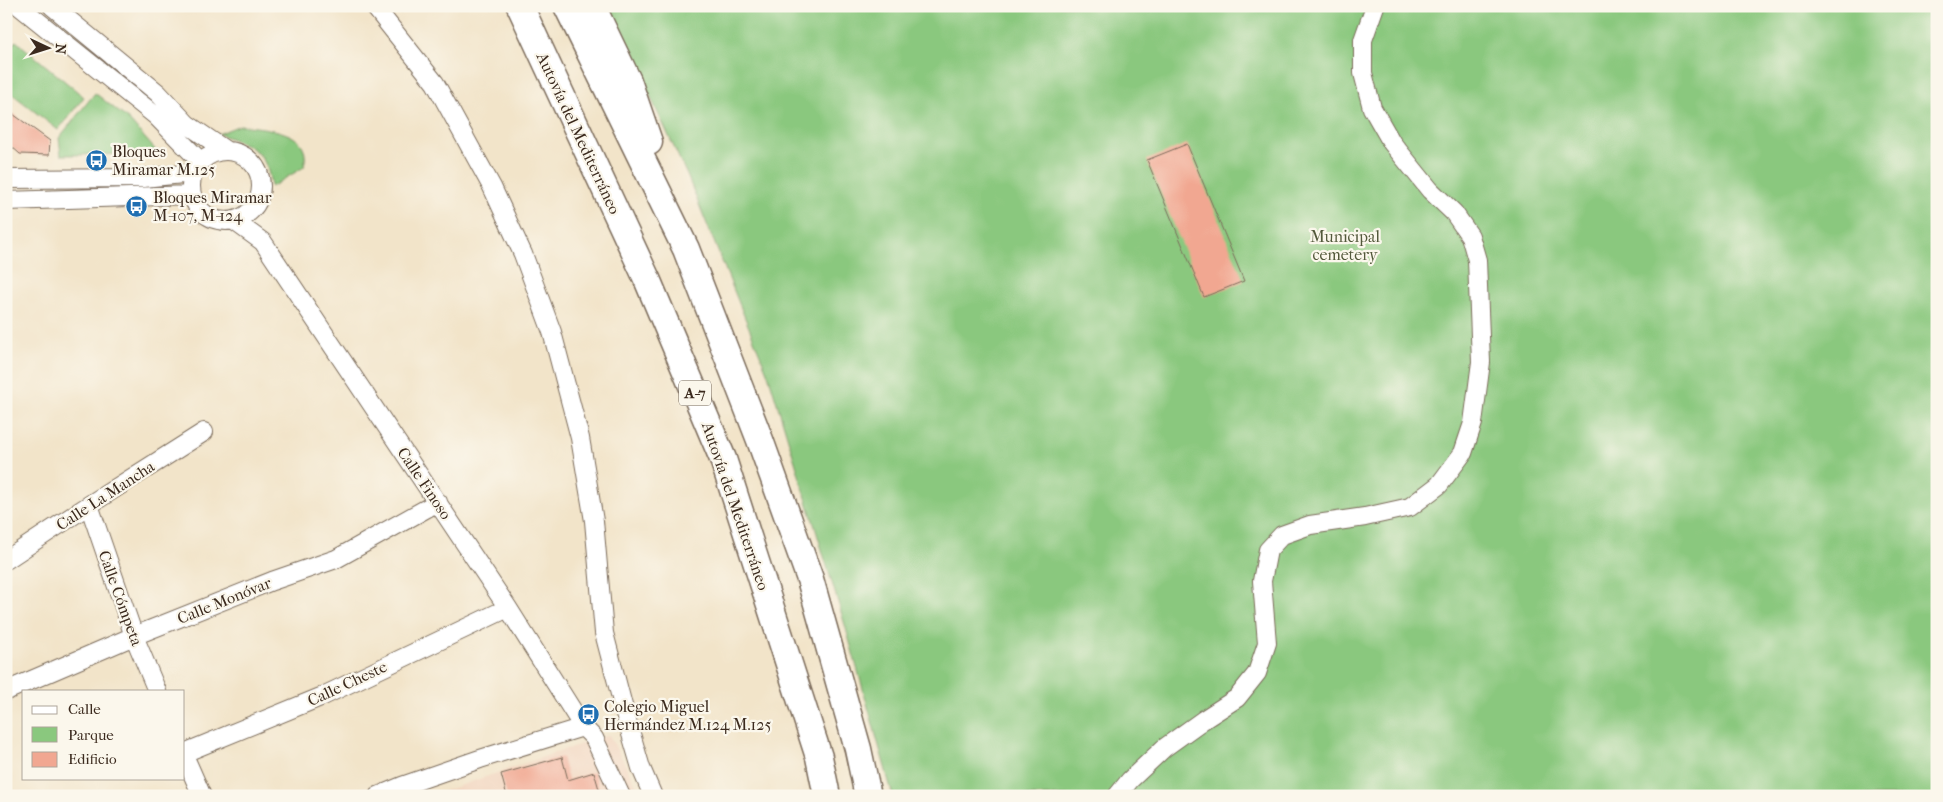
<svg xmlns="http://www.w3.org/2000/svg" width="1943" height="802" font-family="'IM FELL French Canon',serif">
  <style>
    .built { fill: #f2d4be }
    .green { fill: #8ac87e; stroke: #62794e }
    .building { fill: #f1a791 }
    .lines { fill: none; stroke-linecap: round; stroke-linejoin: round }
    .minor-casing { stroke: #7b6b5a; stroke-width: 20 }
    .highway-casing { stroke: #7b6b5a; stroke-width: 29 }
    .minor { stroke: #fff; stroke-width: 18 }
    .highway { stroke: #fff; stroke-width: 26 }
    .labels { text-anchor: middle; stroke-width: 4.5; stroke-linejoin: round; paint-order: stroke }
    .shield { fill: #fbf7ec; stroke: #75685c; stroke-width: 1 }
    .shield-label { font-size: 15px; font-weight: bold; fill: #3b2a1e }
    .street-label { font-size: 16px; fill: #3b2a1e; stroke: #fbf7ec }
    .poi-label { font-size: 16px; fill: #3b2a1e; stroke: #fbf7ec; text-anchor: start }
    .park-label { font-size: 16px; fill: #53593b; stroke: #fbf7ec }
  </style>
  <rect width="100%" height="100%" fill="#fbf7ec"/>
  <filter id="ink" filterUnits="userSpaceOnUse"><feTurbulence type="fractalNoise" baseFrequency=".02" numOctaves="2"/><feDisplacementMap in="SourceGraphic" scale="10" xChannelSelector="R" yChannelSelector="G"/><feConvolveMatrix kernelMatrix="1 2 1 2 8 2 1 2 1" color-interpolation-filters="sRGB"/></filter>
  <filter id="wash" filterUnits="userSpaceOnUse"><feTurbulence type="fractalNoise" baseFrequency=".0096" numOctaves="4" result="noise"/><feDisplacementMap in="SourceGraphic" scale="20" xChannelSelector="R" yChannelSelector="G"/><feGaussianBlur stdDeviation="1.12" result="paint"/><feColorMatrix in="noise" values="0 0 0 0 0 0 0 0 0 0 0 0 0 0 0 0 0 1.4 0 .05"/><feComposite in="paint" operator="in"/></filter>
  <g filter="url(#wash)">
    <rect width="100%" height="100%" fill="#f2e4c9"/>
    <path class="built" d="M609 735 642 796H430L584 743Z"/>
    <path class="green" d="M608 6H1937V796H893L845 625 769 377 687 175Z
      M16 41 84 97 58 130 6 89V53Z
      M95 93 129 120 159 154 61 155 59 138Z
      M240 125C259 128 304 129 305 155 306 159 304 164 304 167L271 187C267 149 250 145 218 134Z"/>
    <g id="blocks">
      <path class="building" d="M6 109 50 141 49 155 20 154 11 146 6 133Z
        M1187 144 1244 281 1204 297 1147 160Z
        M562 757 568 780 594 772 601 796H507L501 774Z"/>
    </g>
  </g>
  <g filter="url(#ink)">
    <use href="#blocks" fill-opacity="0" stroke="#7b6b5a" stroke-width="1"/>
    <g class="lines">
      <defs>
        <path id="minor" d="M19 6 156 116 200 161
          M52 6 158 93 187 124 225 150
          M374 6 435 83 492 187 523 254 552 332 580 438 594 521 604 633 626 717 641 768 653 796
          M191 186a35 35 0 1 1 70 0a35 35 0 1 1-70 0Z
          M6 179 143 178 193 173
          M6 201 192 195
          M234 221 263 242 508 608 583 727 594 738 621 796
          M89 505 134 636 157 691
          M6 560 89 505 204 432
          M6 691 134 636 272 581 336 559 438 502
          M184 753 323 696 508 608
          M184 755 202 796
          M378 796 402 786 480 759 583 727
          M1117 796 1130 780 1164 748 1203 720 1237 698 1257 673 1267 643 1262 581 1268 550 1282 535 1310 525 1365 517 1410 507 1439 485 1463 453 1473 423 1481 362 1477 260 1470 236 1454 213 1430 190 1392 143 1372 108 1363 73V40L1375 6"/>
        <path id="highway" d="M520 6 647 279 723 459 819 757 827 796
          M567 6 686 249 760 440 810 579 858 749 868 796
          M592 6 628 81 649 142"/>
      </defs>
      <use href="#minor" class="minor-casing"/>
      <use href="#highway" class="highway-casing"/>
      <use href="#minor" class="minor"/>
      <use href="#highway" class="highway"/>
    </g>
  </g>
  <defs>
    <symbol id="bus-disc" viewBox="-11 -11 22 22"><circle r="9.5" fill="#1f6fb2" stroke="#fbf7ec"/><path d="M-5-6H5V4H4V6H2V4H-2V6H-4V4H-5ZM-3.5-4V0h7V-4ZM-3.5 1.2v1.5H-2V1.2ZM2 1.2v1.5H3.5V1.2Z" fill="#fff"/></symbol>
  </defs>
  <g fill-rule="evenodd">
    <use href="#bus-disc" x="84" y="148" width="25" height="25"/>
    <use href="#bus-disc" x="124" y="194" width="25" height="25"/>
    <use href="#bus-disc" x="576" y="702" width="25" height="25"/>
  </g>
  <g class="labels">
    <rect class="shield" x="679" y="380.5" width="32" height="25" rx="4"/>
    <g class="shield-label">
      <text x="695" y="398">A-7</text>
    </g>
    <g class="street-label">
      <text transform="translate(579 133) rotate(65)" y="6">Autovía del Mediterráneo</text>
      <text transform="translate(425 483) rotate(56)" y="6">Calle Finoso</text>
      <text transform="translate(105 495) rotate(-33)" y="6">Calle La Mancha</text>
      <text transform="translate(736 506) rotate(71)" y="6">Autovía del Mediterráneo</text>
      <text transform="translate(121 598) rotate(70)" y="6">Calle Cómpeta</text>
      <text transform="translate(224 600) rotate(-22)" y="6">Calle Monóvar</text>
      <text transform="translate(347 683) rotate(-25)" y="6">Calle Cheste</text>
    </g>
    <g class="poi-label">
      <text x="112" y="157">Bloques<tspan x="112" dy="18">Miramar M.125</tspan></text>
      <text x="153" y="203">Bloques Miramar<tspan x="153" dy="18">M-107, M-124</tspan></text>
      <text x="604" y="712">Colegio Miguel<tspan x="604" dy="18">Hermández M.124 M.125</tspan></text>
    </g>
    <g class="park-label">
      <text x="1345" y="242">Municipal<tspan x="1345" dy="18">cemetery</tspan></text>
    </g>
  </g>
  <rect width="1943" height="802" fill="none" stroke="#fbf7ec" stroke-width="25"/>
  <rect x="22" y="690" width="162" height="90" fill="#fbf7ec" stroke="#aea59a"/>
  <rect x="32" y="706" width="25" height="8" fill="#ffffff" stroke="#aea59a"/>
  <text x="68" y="714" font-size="15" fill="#3b2a1e">Calle</text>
  <rect x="32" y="727" width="25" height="15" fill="#8ac87e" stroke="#aea59a"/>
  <text x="68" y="740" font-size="15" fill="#3b2a1e">Parque</text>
  <rect x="32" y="752" width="25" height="15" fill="#f1a791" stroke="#aea59a"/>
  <text x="68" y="764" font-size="15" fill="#3b2a1e">Edificio</text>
  <g transform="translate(48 48) rotate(94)" stroke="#fbf7ec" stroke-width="4" paint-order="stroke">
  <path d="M0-4L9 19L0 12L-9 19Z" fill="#3b2a1e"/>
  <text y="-8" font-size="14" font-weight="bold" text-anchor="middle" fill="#3b2a1e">N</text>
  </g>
</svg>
